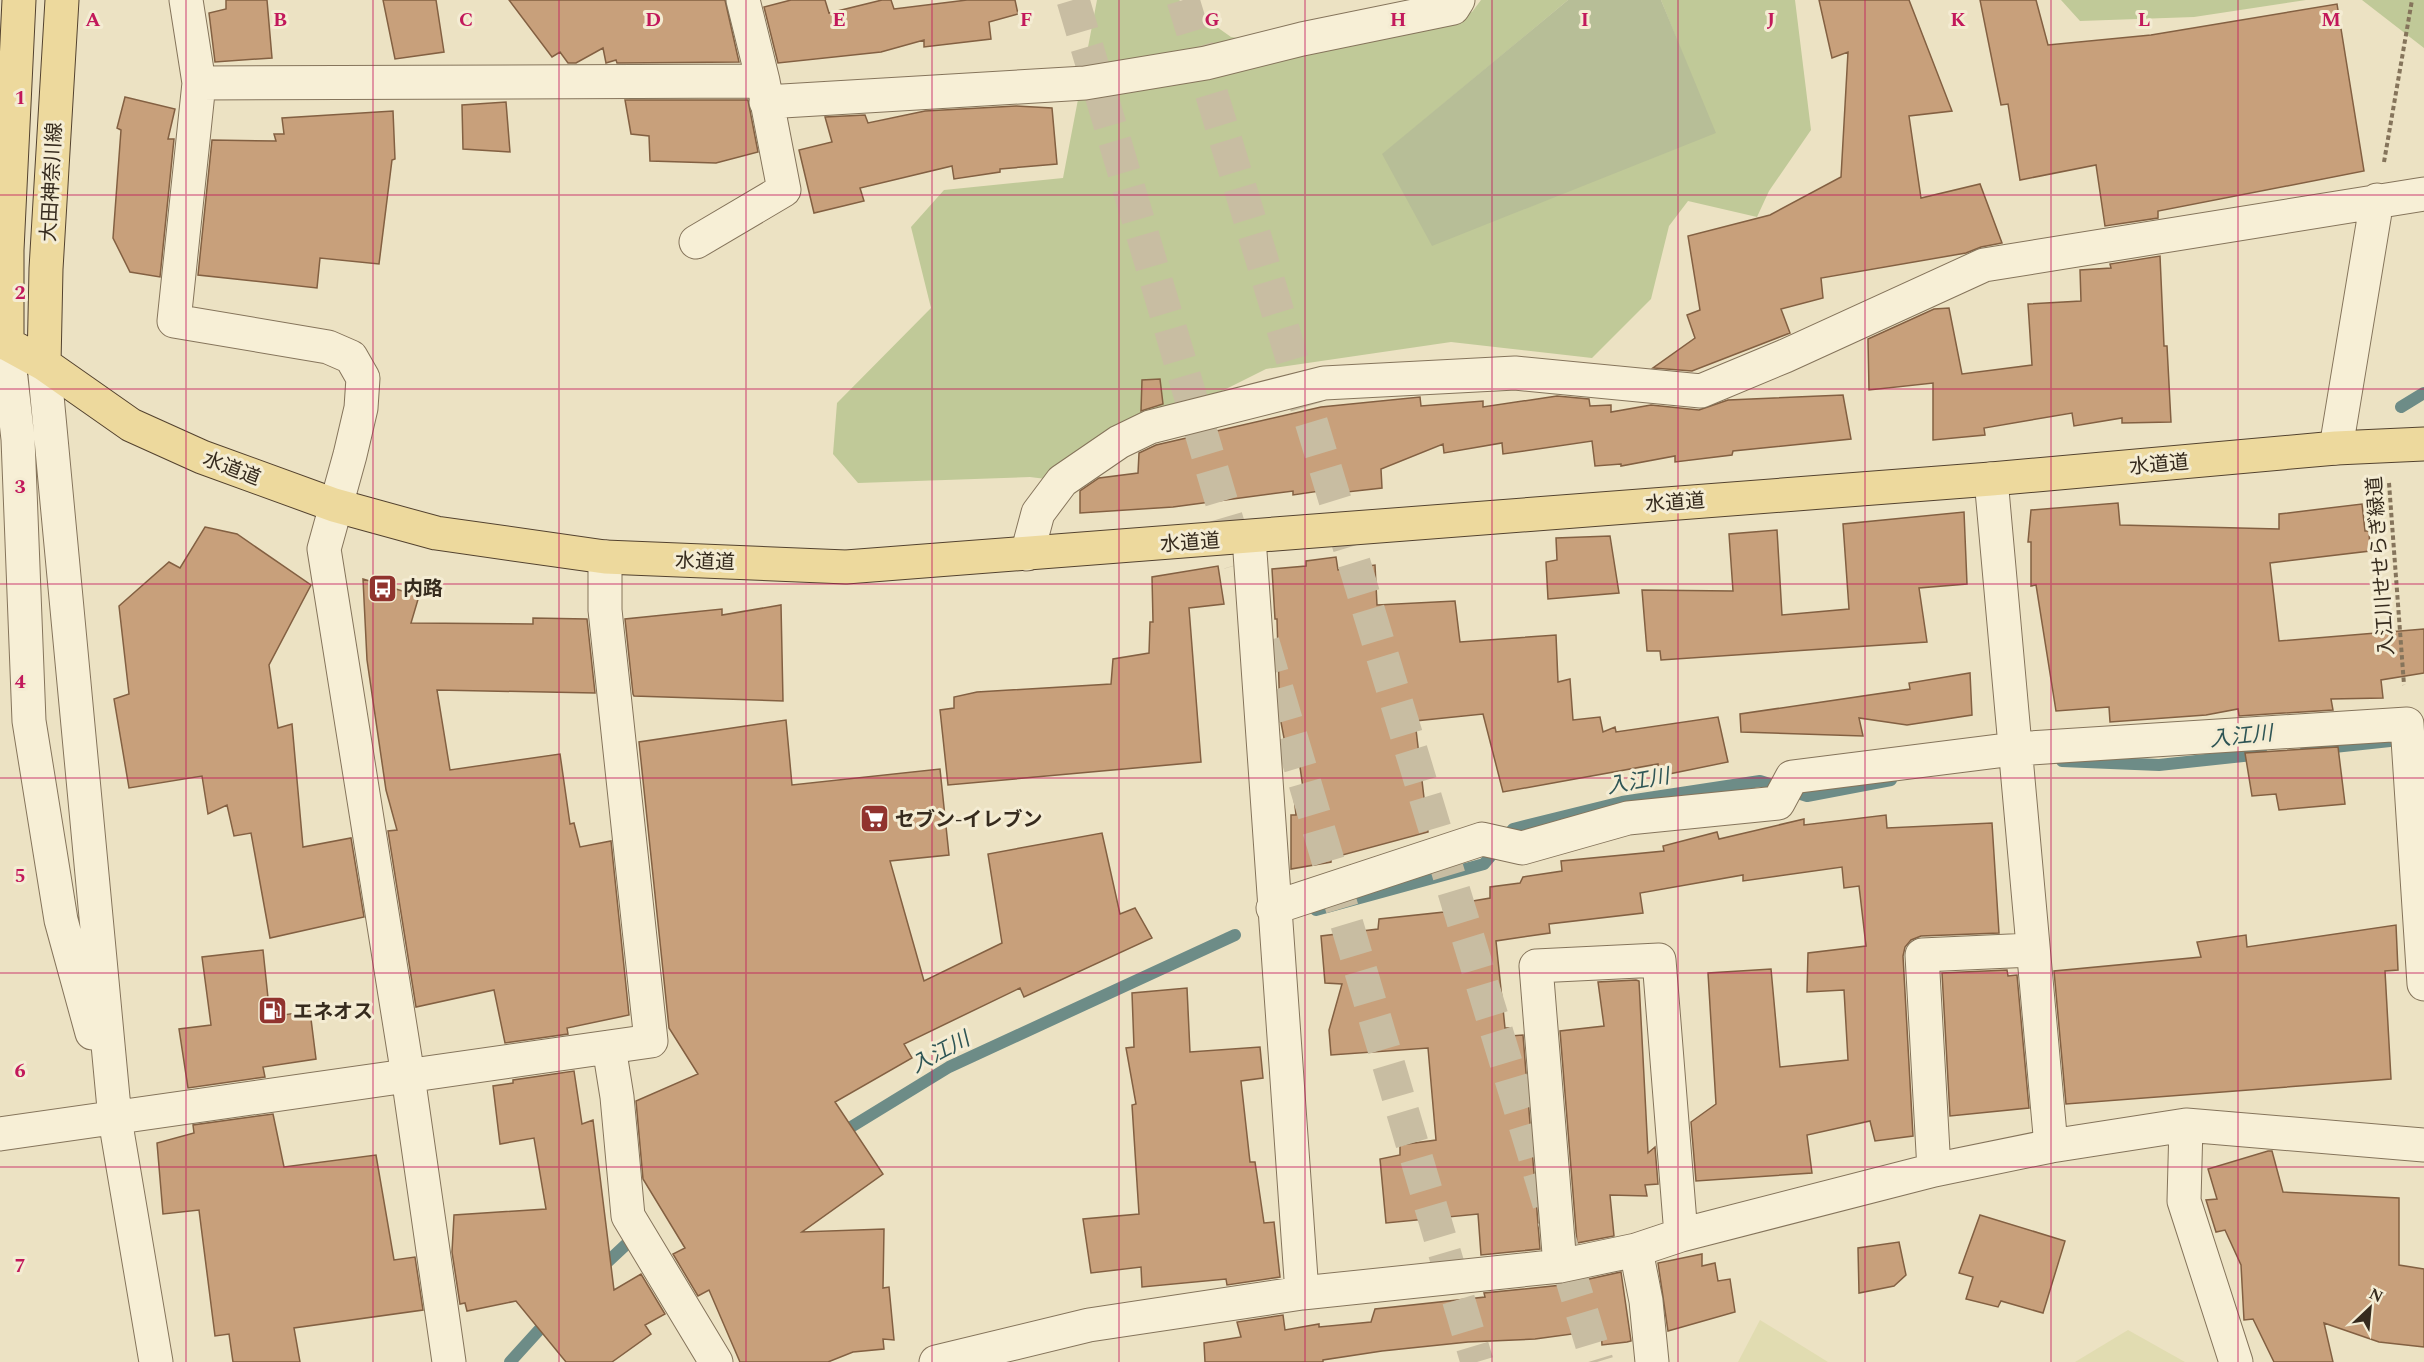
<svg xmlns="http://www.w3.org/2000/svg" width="2424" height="1362" font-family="Spectral,'Noto Sans JP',serif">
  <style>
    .farmland { fill: #e1dcb1 }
    .green { fill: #c0c998 }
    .cemetery { fill: #b7be97 }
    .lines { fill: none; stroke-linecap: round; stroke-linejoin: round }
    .stream { stroke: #6d8c87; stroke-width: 12 }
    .building { fill: #c8a07b; stroke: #836042; stroke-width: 1.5 }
    .highway-tunnel { stroke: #c8bda2; stroke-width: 33; stroke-dasharray: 33 16; stroke-linecap: butt }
    .minor-casing { stroke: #85745b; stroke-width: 35 }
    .major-casing { stroke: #53422f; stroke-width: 35 }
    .path { stroke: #85745b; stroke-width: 4; stroke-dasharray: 4.5 3; stroke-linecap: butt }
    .minor { stroke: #f7efd6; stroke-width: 33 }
    .major { stroke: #edd99d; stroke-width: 33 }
    .grid { fill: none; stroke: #c2185b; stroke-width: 1.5; stroke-opacity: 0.55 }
    .labels { text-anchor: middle; stroke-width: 6; stroke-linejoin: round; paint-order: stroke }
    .street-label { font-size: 20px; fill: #362b1e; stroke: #f4ecd3 }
    .poi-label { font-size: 20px; font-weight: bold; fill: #362b1e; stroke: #f4ecd3; text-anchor: start }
    .water-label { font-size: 21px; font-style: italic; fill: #2e5555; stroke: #f4ecd3 }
    .grid-label { font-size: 20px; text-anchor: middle; font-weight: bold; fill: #c2185b; stroke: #f4ecd3; stroke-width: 6; stroke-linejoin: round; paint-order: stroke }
  </style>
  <rect width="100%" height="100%" fill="#ece2c3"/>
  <path class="farmland" d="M1760 1320 1828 1362H1738Z
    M2128 1330 2185 1362H2075Z"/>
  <path class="green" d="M1097 0H1179L1231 37 1309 50 1472 12 1481 0H1568L1383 154 1697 90 1661 0H1795L1811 130 1769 191 1757 217 1688 201 1669 226 1651 299 1592 358 1451 342 1266 369 1150 427 1062 481 1030 477 858 483 833 454 837 403 931 308 911 227 944 190 1063 178Z
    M2061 0H2306L2194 17 2080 21Z
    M2362 0H2424V48Z"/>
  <path class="cemetery" d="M1568 0H1661L1716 133 1432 246 1382 154Z"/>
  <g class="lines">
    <path class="stream" d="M2401 407 2424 393
      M2306 750 2390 741
      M2062 761 2159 765 2262 754
      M1316 910 1484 864 1513 829 1622 802 1760 781 1807 796 1891 780
      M838 1135 949 1067 1235 935
      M600 1269 632 1239
      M510 1362 549 1319"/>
  </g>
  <path class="building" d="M226 0H267L272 58 215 62 209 13 226 9Z
    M383 0H436L444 52 395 59Z
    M509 0H725L739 62 617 63 616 60 606 63 603 48 576 63H568L560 52 552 57Z
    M791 0H825L829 13 882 0H891L894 9 967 0H1015L1018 14 989 22 991 39 924 47V40L881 52 778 63 764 7Z
    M1819 0H1909L1952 111 1909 116 1921 198 1980 184 2002 243 1981 247 1966 253 1821 278 1823 298 1781 309 1790 333 1692 371 1653 368 1695 338 1687 315 1700 310 1688 236 1770 215 1841 177 1848 52 1832 58Z
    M1980 0H2036L2048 45 2151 35 2337 4 2364 171 2158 211V218L2105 226 2096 165 2020 180 2008 104 2001 105Z
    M125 97 175 109 168 139H174L160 277 130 272 113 238 121 130 117 128Z
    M625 100H748L758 152 716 163 650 161 649 136 631 134Z
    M506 102 510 152 463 149 462 105Z
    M1016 106 1052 108 1057 164 1000 169V172L954 179 952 166 860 188 864 201 814 213 799 150 832 142 825 117 865 115 868 123 925 111Z
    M393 111 395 159 392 160 379 264 320 258 317 288 198 275 212 140 276 141 274 134H284L282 118Z
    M2160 256 2164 346H2167L2171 422 2122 423V418L2074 426 2072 413 1984 428 1985 435 1933 440V383L1869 390 1868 339 1934 309 1949 308 1962 374 2032 365 2028 304 2081 301 2080 270 2111 268 2110 264Z
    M1160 379 1163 404 1141 411 1142 380Z
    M1843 395 1851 439 1733 451 1732 455 1675 462V456L1621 466V464L1595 466 1592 441 1503 454 1502 443 1444 453 1443 444 1381 469 1382 488 1347 492V487L1293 495V491L1173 507 1080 513V491L1099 478 1138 473 1139 453 1156 445 1321 407 1420 397 1421 406 1483 401V407L1557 396 1589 399 1590 406 1611 405V412L1651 405 1699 410 1728 400Z
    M2118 503 2120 525 2279 529V514L2362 504 2365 531H2369L2370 551 2270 563 2279 641 2424 629V673L2381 680 2383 698 2331 699 2333 710 2239 716 2238 709 2206 715 2110 722 2109 707 2056 711 2036 585 2031 586V542H2028L2031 510Z
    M1964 512 1967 584 1919 588 1927 642 1661 660 1660 651H1647L1642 590 1733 591 1729 534 1777 530 1782 615 1849 609 1843 524Z
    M205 527 237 534 311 585 269 665 278 728 292 724 303 847 351 838 364 917 270 938 251 833 234 836 227 805 208 814 202 776 129 788 114 699 129 694 119 606 169 562 180 568Z
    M1610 536 1619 593 1548 599 1546 562 1557 560 1556 538Z
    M1336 557 1338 570 1375 565 1377 605 1455 601 1460 642 1556 635 1558 682 1570 679 1573 720 1600 717 1603 732 1615 727 1616 732 1718 717 1728 762 1659 776 1658 764 1503 792 1483 714 1415 721 1428 832 1331 858V862L1291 869V815H1296L1294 797 1304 795 1298 753 1287 754 1280 717 1277 619H1275L1272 569 1306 566V561Z
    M1218 566 1224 604 1189 608 1201 762 948 785 940 710 954 708V697L977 692 1111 684 1113 659 1149 653 1150 622H1153L1152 577Z
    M363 579 419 596 411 623 533 624V618L587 619 595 693 437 690 450 770 560 754 570 824 574 823 580 847 611 841 629 1015 567 1028 568 1034 505 1043 494 990 416 1007 388 831 397 830 386 790 367 660Z
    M781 605 783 701 634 696 633 694 625 619 722 609V615Z
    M1970 673 1972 715 1907 725 1859 718 1863 736 1741 732 1740 714 1910 689 1909 683Z
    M786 720 792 785 940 769 949 855 890 861 924 981 1002 943 988 854 1102 833 1120 914 1135 908 1152 938 1024 997 1020 988 904 1044 912 1058 835 1102 883 1174 802 1232 884 1229 883 1288 889 1287 894 1340 883 1339 884 1349 853 1352 828 1362H740L709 1290 698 1296 673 1254 685 1248 643 1179 636 1101 698 1074 669 1028 639 742Z
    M2338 747 2345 804 2279 810 2276 794 2252 796 2245 753Z
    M1886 815 1887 828 1992 823 1999 933 1921 936 1911 940 1905 947 1903 956 1913 1136 1875 1141 1870 1121 1807 1135 1812 1173 1696 1181 1691 1122 1716 1104 1708 973 1771 969 1780 1067 1848 1060 1844 990 1807 992 1808 953 1866 946 1859 886 1844 888 1842 867 1743 881V875L1640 893 1643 913 1549 924 1550 933 1496 941 1505 1028H1509L1510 1036 1523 1035 1540 1249 1481 1255 1478 1214 1386 1223 1380 1159 1400 1155V1145L1436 1140 1428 1048 1331 1055 1329 1030 1342 984 1325 983 1321 936 1378 929 1379 919 1444 912 1443 906 1490 898V887L1520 883 1523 877 1562 871 1561 861 1664 851 1663 846 1717 832 1719 839 1804 819V825Z
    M2396 925 2398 970 2385 971 2391 1079 2066 1104 2054 971 2201 957 2197 942 2246 935 2247 947Z
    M263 950 270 1017 310 1011 316 1059 263 1067 265 1077 188 1088 179 1029 211 1025 202 957Z
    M2007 970 2008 976 2017 975 2029 1108 1950 1116 1942 973Z
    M1636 980 1639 981 1648 1153 1655 1147 1658 1184 1645 1185 1647 1196 1610 1195 1614 1236 1577 1243 1560 1031 1604 1026 1598 982Z
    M1187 988 1190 1052 1260 1047 1263 1078 1241 1081 1250 1162H1255L1264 1223 1274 1222 1280 1277 1227 1285 1226 1279 1142 1287 1141 1267 1091 1273 1083 1219 1139 1214 1132 1105 1136 1104 1126 1048 1134 1047 1132 993Z
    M574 1071 582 1124 593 1120 614 1290 641 1274 665 1314 645 1325 651 1334 612 1362H566L516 1301 467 1311 465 1303 460 1304 452 1252 454 1215 546 1209 534 1138 500 1144 493 1086 513 1083V1080Z
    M273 1114 284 1167 376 1155 394 1260 415 1257 423 1310 294 1328 300 1362H233L229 1334 215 1336 199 1210 163 1214 157 1143 194 1133 193 1125Z
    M2268 1151H2272L2283 1192 2399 1198V1265L2424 1269V1347L2379 1342 2324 1323 2333 1362H2274L2253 1319 2244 1320 2241 1265 2225 1230 2216 1232 2206 1200 2217 1199 2208 1169Z
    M1980 1215 2065 1241 2043 1313 2001 1301 1998 1307 1966 1299 1973 1277 1959 1273Z
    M1899 1242 1906 1275 1894 1286 1859 1293 1858 1248Z
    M1702 1254V1266L1715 1263 1718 1281 1730 1279 1735 1312 1668 1331 1658 1263Z
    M1621 1272 1631 1341 1627 1342 1602 1345 1601 1330 1535 1339 1468 1342 1382 1351 1323 1360V1362H1205L1204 1343 1241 1337 1237 1322 1283 1315 1285 1330 1319 1324V1327L1371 1322 1375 1309 1485 1297 1484 1293 1562 1285Z"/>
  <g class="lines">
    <path class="highway-tunnel" d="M1073 0 1240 564
      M1183 0 1597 1362
      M1263 642 1477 1362"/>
    <defs>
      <path id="minor" d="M186 0 199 83 174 321 328 347 351 357 363 378 361 408 350 455 324 549 408 1076 449 1362
        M199 83 763 81
        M766 102 1085 83 1206 63 1302 39 1453 8 1458 0
        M696 242 784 190 763 81 743 0
        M7 344 18 439 29 721 61 920 92 1033
        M44 364 115 1119 156 1362
        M2336 448 2377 200
        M1991 479 2051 1146
        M1249 538 1302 1293
        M1027 554 1038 513 1062 481 1119 442 1150 427 1324 383 1515 373 1701 391 1785 356 1984 265 2424 194
        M1273 908 1482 839 1522 848 1628 818 1778 803 1792 777 2014 749 2407 724 2424 984
        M609 1047 617 1097 628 1216 716 1362
        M2186 1125 2184 1201 2236 1362
        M0 1134 651 1041 605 610V557
        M1934 1170 1922 955 2032 950
        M1636 1250 1646 1301 1652 1362
        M1560 1266 1536 966 1659 960 1681 1235
        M936 1362 1089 1325 1302 1293 1560 1266 1636 1250 1681 1235 1934 1170 2051 1146 2186 1125 2424 1145"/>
      <path id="major" d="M0 340 44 364 131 425 202 457 334 505 436 533 605 557 846 567 1991 479 2336 448 2424 444
        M7 344V250L19 0
        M44 364 46 269 62 0"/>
    </defs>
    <use href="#minor" class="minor-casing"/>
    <use href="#major" class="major-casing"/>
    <path class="path" d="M2384 162 2412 0
      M2389 483 2404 685"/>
    <use href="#minor" class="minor"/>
    <use href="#major" class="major"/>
  </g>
  <path class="grid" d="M186 0V1362M373 0V1362M559 0V1362M746 0V1362M932 0V1362M1119 0V1362M1305 0V1362M1492 0V1362M1678 0V1362M1865 0V1362M2051 0V1362M2238 0V1362M0 195H2424M0 389H2424M0 584H2424M0 778H2424M0 973H2424M0 1167H2424"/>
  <defs>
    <symbol id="bus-square" viewBox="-11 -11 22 22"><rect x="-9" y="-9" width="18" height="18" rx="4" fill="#91332e" stroke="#f4ecd3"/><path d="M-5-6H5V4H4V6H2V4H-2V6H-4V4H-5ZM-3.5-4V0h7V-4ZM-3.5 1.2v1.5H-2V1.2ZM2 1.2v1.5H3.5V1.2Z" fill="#fff"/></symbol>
    <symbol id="supermarket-square" viewBox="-11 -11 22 22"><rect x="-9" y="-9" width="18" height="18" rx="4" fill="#91332e" stroke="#f4ecd3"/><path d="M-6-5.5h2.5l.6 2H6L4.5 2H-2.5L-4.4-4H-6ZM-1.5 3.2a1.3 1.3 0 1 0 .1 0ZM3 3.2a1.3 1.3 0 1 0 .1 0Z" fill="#fff"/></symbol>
    <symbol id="fuel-square" viewBox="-11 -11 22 22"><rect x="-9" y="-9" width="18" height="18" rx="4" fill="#91332e" stroke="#f4ecd3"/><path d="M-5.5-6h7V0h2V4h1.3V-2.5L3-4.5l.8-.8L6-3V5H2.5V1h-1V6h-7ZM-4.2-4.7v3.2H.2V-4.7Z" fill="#fff"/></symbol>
  </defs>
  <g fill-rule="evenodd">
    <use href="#bus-square" x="366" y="572" width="33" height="33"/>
    <use href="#supermarket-square" x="858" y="802" width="33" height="33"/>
    <use href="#fuel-square" x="256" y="994" width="33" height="33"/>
  </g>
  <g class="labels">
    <g class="street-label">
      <text transform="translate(51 182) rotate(-87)" y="7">大田神奈川線</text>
      <text transform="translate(2159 464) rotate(-5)" y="7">水道道</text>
      <text transform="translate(232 468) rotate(21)" y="7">水道道</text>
      <text transform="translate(1675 502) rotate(-4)" y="7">水道道</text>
      <text transform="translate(1190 542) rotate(-4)" y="7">水道道</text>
      <text transform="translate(705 561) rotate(2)" y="7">水道道</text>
      <text transform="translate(2380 566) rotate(-94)" y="7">入江川せせらぎ緑道</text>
    </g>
    <g class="poi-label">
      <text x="403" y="595">内路</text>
      <text x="895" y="826">セブン-イレブン</text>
      <text x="293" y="1018">エネオス</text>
    </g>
    <g class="water-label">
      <text transform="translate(2241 736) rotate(-6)" y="7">入江川</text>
      <text transform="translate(1638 781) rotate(-10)" y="7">入江川</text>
      <text transform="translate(940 1052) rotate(-28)" y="7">入江川</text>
    </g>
  </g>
  <g class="grid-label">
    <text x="93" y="26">A</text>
    <text x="280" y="26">B</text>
    <text x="466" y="26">C</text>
    <text x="653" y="26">D</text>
    <text x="839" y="26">E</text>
    <text x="1026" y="26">F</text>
    <text x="1212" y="26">G</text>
    <text x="1398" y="26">H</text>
    <text x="1585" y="26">I</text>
    <text x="1771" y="26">J</text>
    <text x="1958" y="26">K</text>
    <text x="2144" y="26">L</text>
    <text x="2331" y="26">M</text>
    <text x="20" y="104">1</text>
    <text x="20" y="299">2</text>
    <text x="20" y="493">3</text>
    <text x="20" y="688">4</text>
    <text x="20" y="882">5</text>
    <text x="20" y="1077">6</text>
    <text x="20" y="1272">7</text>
  </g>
  <g transform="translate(2370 1308) rotate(26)" stroke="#f4ecd3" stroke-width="4.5" paint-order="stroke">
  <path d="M0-4.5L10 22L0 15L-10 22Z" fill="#362b1e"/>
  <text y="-9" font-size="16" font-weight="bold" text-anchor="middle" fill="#362b1e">N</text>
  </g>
</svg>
